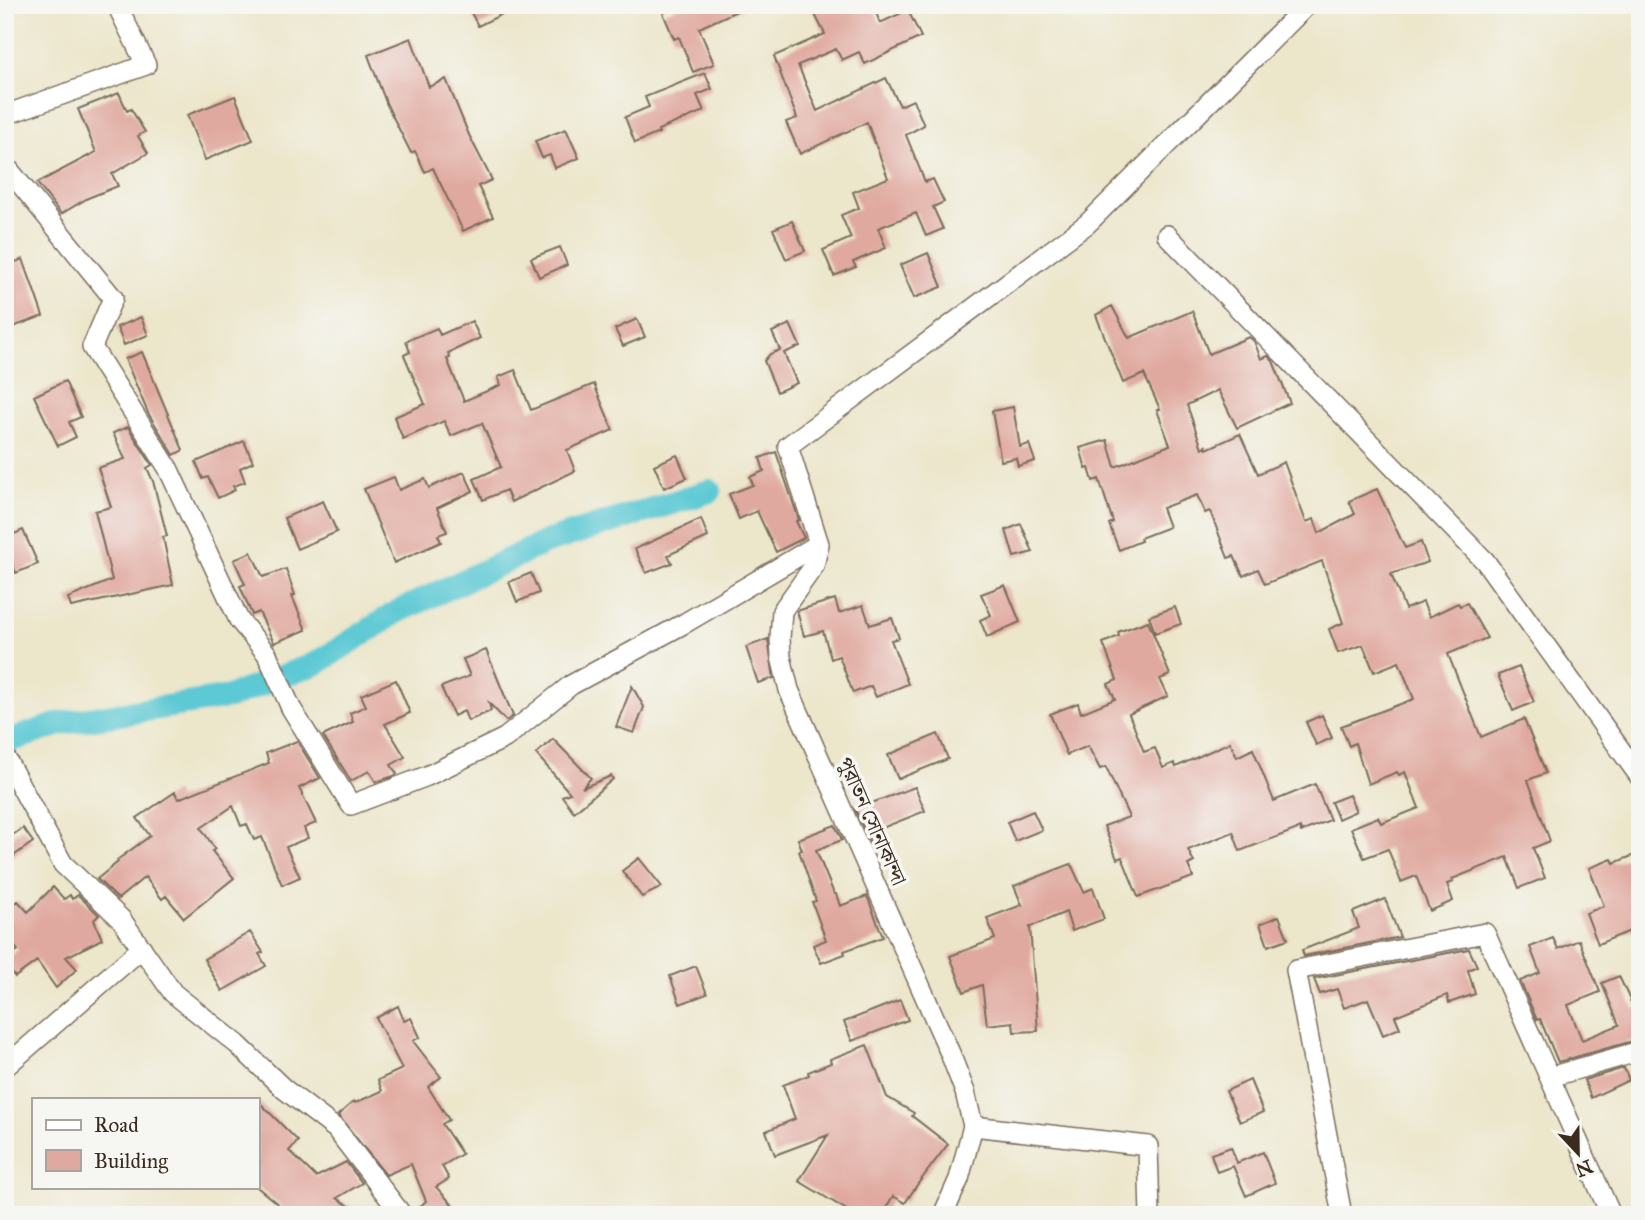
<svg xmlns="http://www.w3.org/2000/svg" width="1645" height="1220" font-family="'IM FELL Great Primer','Noto Serif Bengali',serif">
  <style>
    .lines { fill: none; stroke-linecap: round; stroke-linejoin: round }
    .canal { stroke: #5dc9d4; stroke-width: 24 }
    .building { fill: #e0a99f }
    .street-casing { stroke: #796c5b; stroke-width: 22 }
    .street { stroke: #fff; stroke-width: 19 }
    .labels { text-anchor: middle; stroke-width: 7; stroke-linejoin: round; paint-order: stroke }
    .street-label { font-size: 21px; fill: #3b2a1e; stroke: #f6f6f2 }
  </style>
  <rect width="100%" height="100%" fill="#f6f6f2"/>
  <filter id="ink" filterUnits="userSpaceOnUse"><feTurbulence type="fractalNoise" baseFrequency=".0143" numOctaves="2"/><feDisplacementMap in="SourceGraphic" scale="14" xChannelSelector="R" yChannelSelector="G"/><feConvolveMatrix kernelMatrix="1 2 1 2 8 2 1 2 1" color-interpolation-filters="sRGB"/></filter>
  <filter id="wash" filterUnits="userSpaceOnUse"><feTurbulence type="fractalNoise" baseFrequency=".00686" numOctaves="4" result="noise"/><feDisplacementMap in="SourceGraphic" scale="28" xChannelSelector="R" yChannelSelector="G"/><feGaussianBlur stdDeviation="1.57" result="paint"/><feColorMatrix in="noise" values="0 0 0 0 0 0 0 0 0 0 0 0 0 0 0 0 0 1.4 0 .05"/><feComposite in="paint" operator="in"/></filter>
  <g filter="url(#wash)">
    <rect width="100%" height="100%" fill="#ece6cb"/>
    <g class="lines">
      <path class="canal" d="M5 742 63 723 229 697 317 663 397 612 546 542 710 491"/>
    </g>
    <g id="blocks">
      <path class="building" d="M467 5H521L478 26Z
        M681 5H750L699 28 714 64 693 72 679 37 674 39 663 13Z
        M810 5H873L880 23 908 10 921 37 865 64 859 52 842 60 836 49 798 65 817 111 886 78 900 106 913 100 924 125 906 135 925 182 933 179 944 202 933 207 943 229 926 236 916 213 878 228 886 248 853 262 856 267 834 276 823 250 851 238 841 215 859 208 853 192 888 178 867 122 800 154 786 122 797 118 774 56 825 34Z
        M411 38 429 87 446 79 469 135 492 180 478 186 493 217 463 231 433 168 425 172 415 151 411 153 387 105 368 55Z
        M705 73 712 89 697 95 704 111 658 130 659 133 635 143 625 117 649 107 645 97Z
        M119 93 127 111 131 109 145 132 138 136 148 153 112 174 118 186 88 198 61 214 37 183 96 152 78 109Z
        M235 96 253 140 205 160 187 115Z
        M566 129 579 158 555 168 550 155 542 158 535 141Z
        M792 221 805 251 786 259 773 229Z
        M560 247 567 265 539 277 531 258Z
        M928 253 942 287 914 298 900 265Z
        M23 259 43 316 13 327 5 307V266Z
        M1112 306 1129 338 1192 311 1209 354 1249 337 1254 341 1261 359 1268 356 1273 361 1290 403 1237 428 1218 390 1187 405 1202 448 1206 446 1207 449 1240 434 1258 474 1284 462 1306 522 1314 519 1319 533 1355 514 1349 501 1377 489 1405 548 1421 542 1428 562 1391 574 1405 609 1423 602 1429 617 1458 603 1460 606 1467 603 1487 638 1448 654 1481 737 1524 719 1546 773 1528 780 1550 841 1533 848 1545 878 1519 888 1507 857 1452 879 1453 882 1447 884 1453 901 1430 911 1416 876 1401 882 1388 849 1364 858 1351 828 1378 817 1381 823 1419 808 1405 772 1399 775 1397 772 1368 784 1355 743 1349 746 1341 726 1414 699 1399 662 1374 672 1363 645 1338 653 1329 629 1343 623 1322 561 1265 584 1258 569 1243 576 1234 556 1228 558 1210 511 1205 513 1197 495 1162 508 1169 527 1140 538 1141 541 1119 550 1109 524 1113 522 1099 479 1093 481 1089 468 1086 469 1080 448 1107 440 1115 467 1170 445 1157 410 1160 409 1144 374 1123 383 1096 315Z
        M141 317 148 335 124 345 117 327Z
        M637 319 645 337 623 346 615 329Z
        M472 321 480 338 448 353 450 358 447 359 464 401 501 385 498 377 515 370 531 410 594 384 613 430 567 450 575 471 511 502 506 490 483 500 474 479 501 467 482 423 451 436 444 421 403 439 394 417 425 404 404 355 410 352 406 341 437 328 440 335Z
        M790 324 800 346 784 353 797 383 777 392 764 361 770 354 780 350 772 332Z
        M142 352 183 450 174 455 148 413 125 359Z
        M65 381 81 417 69 422 76 437 58 446 34 396Z
        M1013 407 1020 447 1029 444 1035 461 1018 466 1016 458 1001 461 992 411Z
        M128 427 152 465 147 468 153 481 167 536 163 537 173 585 71 607 68 598 112 580 95 511 111 507 98 468 125 459 113 433Z
        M244 441 253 462 240 468 245 482 233 486 235 490 218 498 208 477 203 479 196 462Z
        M776 452 799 520 796 521 804 538 776 552 757 511 739 519 729 494 753 485 750 477 764 471 760 458Z
        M677 455 687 478 664 488 654 465Z
        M464 472 473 491 437 508 447 532 438 535 441 542 394 563 364 489 394 477 399 490 425 479 429 488Z
        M323 501 337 532 297 549 284 518Z
        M701 519 708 537 668 555 672 563 646 573 635 549Z
        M1021 524 1033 552 1014 557 1006 530Z
        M23 530 38 564 16 573 5 546V538Z
        M251 552 263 577 286 569 295 595 292 596 306 630 274 643 259 612 252 615 240 586 245 584 234 560Z
        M531 573 539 593 517 602 509 582Z
        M1005 585 1020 622 987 637 980 620 991 615 981 594Z
        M835 599 839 613 863 605 870 625 892 618 899 638 891 640 908 684 876 697 871 686 853 693 839 656 831 659 823 631 804 636 797 611Z
        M1175 607 1181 624 1155 633 1149 616Z
        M1148 621 1170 675 1160 679 1168 696 1129 714 1144 752 1155 748 1163 768 1174 763 1176 767 1230 742 1237 757 1253 749 1274 801 1315 784 1330 820 1301 832 1300 828 1240 851 1233 832 1188 850 1194 862 1188 865 1193 877 1138 897 1122 857 1117 859 1104 826 1129 817 1106 767 1100 769 1088 746 1067 755 1050 714 1078 703 1081 713 1115 699 1108 684 1117 680 1103 643 1119 636 1118 632Z
        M768 639 774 678 758 683 746 647Z
        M486 650 513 716 506 721 489 703 491 711 468 721 464 711 454 716 441 687 470 676 463 659Z
        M1519 667 1534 702 1513 711 1498 675Z
        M396 680 410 713 385 724 405 757 391 765 397 774 394 776 376 782 369 771 351 781 323 736 353 722 350 713 366 706 361 695Z
        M632 686 644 707 634 733 616 727Z
        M1322 715 1332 738 1316 745 1306 722Z
        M938 734 948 759 898 779 888 755Z
        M553 739 591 778 582 788 611 776 613 779 574 812 562 796 570 793 536 754Z
        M297 741 320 778 299 788 316 823 304 828 308 838 286 847 300 877 282 885 262 837 254 840 247 824 241 826 233 806 201 828 215 849 212 851 234 878 184 918 166 896 162 899 145 877 118 899 97 879 118 862 117 860 150 836 137 818 175 792 178 799 269 763 266 753Z
        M915 787 925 811 882 828 888 843 873 849 855 809Z
        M1349 795 1356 811 1338 819 1331 802Z
        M1033 811 1042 830 1015 841 1007 822Z
        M835 825 842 840 816 850 834 894H836L840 906 867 896 883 937 844 951 845 954 821 963 813 945 826 940 812 902 816 901 799 851 802 850 798 839Z
        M23 828 33 842 5 862V840Z
        M1640 853V927L1598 944 1586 913 1604 906 1589 868 1612 859 1614 863Z
        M639 858 662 887 642 897 622 871Z
        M1071 864 1084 892 1093 888 1104 919 1072 931 1066 912 1030 927 1038 1031 1014 1032 1013 1022 987 1025 982 985 964 992 950 956 995 939 987 918 1022 905 1014 886Z
        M53 887 64 899 70 895 72 899 78 895 99 915 94 920 102 939 66 957 77 969 56 988 37 961 15 977 5 964V960L18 950 5 935V912L18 901 28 912Z
        M1385 899 1400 937 1304 956 1302 950 1359 928 1353 912Z
        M1279 916 1288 939 1268 946 1260 924Z
        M250 932 263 952 259 954 266 966 222 991 204 959Z
        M1553 938 1558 949 1579 940 1600 992 1568 1005 1582 1040 1619 1025 1602 983 1619 976 1634 1009 1640 1007V1039L1558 1062 1540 1019 1537 1020 1520 981 1540 973 1530 947Z
        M1469 949 1477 966 1468 970 1475 994 1449 1003 1447 995 1395 1016 1400 1028 1383 1035 1368 999 1344 1008 1337 989 1320 994 1314 979Z
        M696 966 707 994 680 1004 670 976Z
        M900 1000 908 1020 852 1041 844 1022Z
        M398 1006 404 1021 411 1018 420 1037 413 1041 441 1077 428 1087 449 1120 442 1124 462 1154 442 1166 449 1179 436 1187 462 1215H414V1212L426 1201 411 1164 386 1175 338 1115 354 1101 355 1103 382 1091 378 1080 402 1069 376 1018Z
        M867 1045 887 1097 914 1113 912 1116 948 1144 917 1185 905 1203 893 1196 882 1215H855L799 1181 828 1135 775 1155 766 1131 795 1119 783 1085 809 1075 808 1072 831 1063 830 1059Z
        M1624 1068 1629 1080 1591 1098 1584 1080Z
        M1250 1080 1263 1112 1240 1122 1226 1091Z
        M257 1100 298 1141 289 1151 316 1177 346 1162 362 1183 337 1198 363 1215H291L257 1187Z
        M1231 1147 1237 1163 1263 1152 1275 1183 1246 1196 1233 1166 1217 1172 1211 1154Z"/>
    </g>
  </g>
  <g filter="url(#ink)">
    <use href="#blocks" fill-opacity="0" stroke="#796c5b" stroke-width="2"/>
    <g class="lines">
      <defs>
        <path id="street" d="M5 115 146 65 117 5
          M5 165 113 298 92 347 168 468 239 620 267 654 291 708 351 805 427 776 505 738 571 685 685 623 819 544
          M1167 235 1485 561 1640 777
          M5 757 63 864 121 919 173 993 237 1044 284 1089 336 1129 402 1215
          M5 1067 142 948
          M1550 1077 1640 1051
          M973 1126 1148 1146 1150 1215
          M943 1215 959 1179 973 1126 965 1092 950 1053 789 690 781 657 780 638 782 611 814 566 819 544 788 446 1087 224 1307 5
          M1342 1215 1296 970 1485 933 1611 1215"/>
      </defs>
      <use href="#street" class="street-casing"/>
      <use href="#street" class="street"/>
    </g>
  </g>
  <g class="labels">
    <g class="street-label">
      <text transform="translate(872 821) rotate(66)" y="7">পুরাতন সোনাকান্দা</text>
    </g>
  </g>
  <rect width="1645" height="1220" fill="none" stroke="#f6f6f2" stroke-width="28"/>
  <rect x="32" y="1098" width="228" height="91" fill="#f6f6f2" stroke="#aba49d" stroke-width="2"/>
  <rect x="46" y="1120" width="35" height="10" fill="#ffffff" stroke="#aba49d" stroke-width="2"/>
  <text x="94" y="1132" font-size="21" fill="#3b2a1e">Road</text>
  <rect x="46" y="1150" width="35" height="21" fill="#e0a99f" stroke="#aba49d" stroke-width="2"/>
  <text x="94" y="1168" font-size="21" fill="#3b2a1e">Building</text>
  <g transform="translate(1578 1153) rotate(158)" stroke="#f6f6f2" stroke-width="5" paint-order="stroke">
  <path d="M0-5L12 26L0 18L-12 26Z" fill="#3b2a1e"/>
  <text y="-10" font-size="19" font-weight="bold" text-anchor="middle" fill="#3b2a1e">N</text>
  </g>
</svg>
